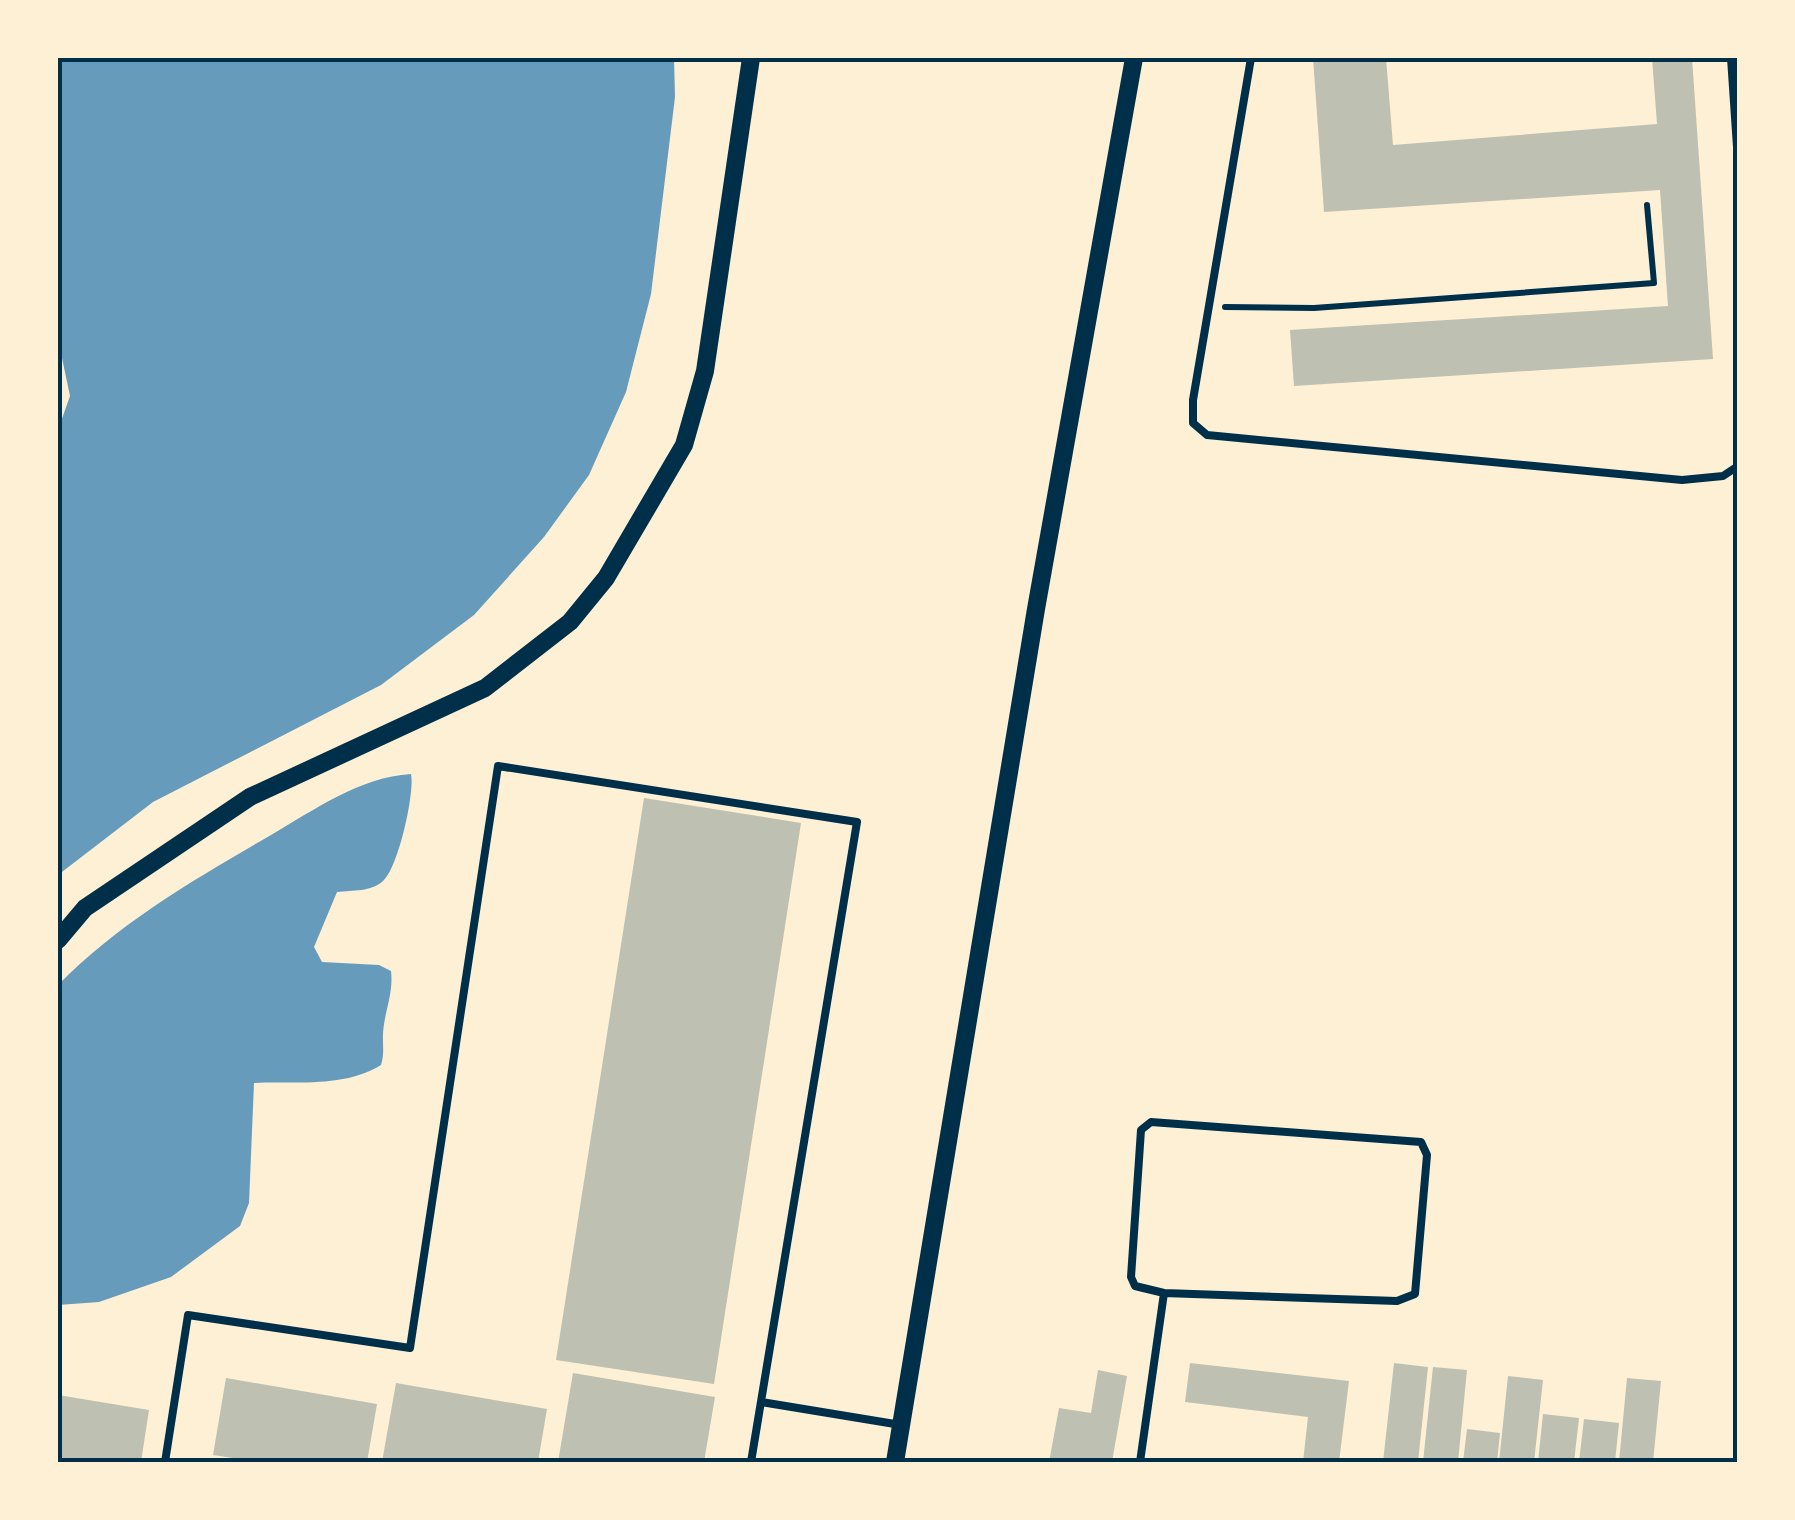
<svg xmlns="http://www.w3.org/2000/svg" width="1795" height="1520" font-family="'Noto Serif',serif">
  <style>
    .water { fill: #669bbc }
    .building { fill: #bec0b2 }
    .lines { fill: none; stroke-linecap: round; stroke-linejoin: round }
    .path { stroke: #003049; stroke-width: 6 }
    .service { stroke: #003049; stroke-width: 8 }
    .tertiary { stroke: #003049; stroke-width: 18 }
    .neatline { fill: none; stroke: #003049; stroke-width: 4 }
  </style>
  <rect width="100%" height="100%" fill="#fdf0d5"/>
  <path class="water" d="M58 58H674L675 97 651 294 626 392 589 475 544 537 474 615 381 685 153 802 58 875V430L70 396 58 339Z
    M411 774C415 793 398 869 383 881 371 892 353 890 337 892L314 947 322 962 379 965 391 971C394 996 382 1016 383 1040 383 1050 384 1055 381 1065 344 1088 295 1081 254 1083L249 1203 240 1226 171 1277 99 1302 58 1305V985C120 922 195 879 271 835 314 810 360 777 411 774Z"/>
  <path class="building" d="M1313 58H1386L1393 145 1657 124 1652 58H1692L1713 359 1294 386 1290 330 1668 306 1660 190 1324 212Z
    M644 798 801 823 714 1384 556 1360Z
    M1190 1363 1349 1381 1339 1462H1303L1308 1417 1185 1402Z
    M1394 1363 1428 1367 1418 1462H1383Z
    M1433 1367 1467 1370 1458 1462H1423Z
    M1098 1370 1127 1376 1112 1462H1049L1059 1408 1091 1413Z
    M573 1373 715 1397 704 1462H558Z
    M1508 1376 1543 1380 1534 1462H1499Z
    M226 1378 377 1404 367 1462H259L213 1455Z
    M1627 1378 1661 1381 1653 1462H1619Z
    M396 1383 547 1409 538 1462H382Z
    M58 1395 149 1410 141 1462H58Z
    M1543 1414 1579 1418 1574 1462H1538Z
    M1584 1419 1619 1423 1615 1462H1579Z
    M1467 1429 1500 1433 1497 1462H1463Z"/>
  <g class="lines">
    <path class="path" d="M1225 307 1314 308 1654 283 1647 205"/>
    <path class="service" d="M1251 58 1193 400V423L1207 435 1682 480 1723 476 1738 466
      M1731 58 1738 162
      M1151 1122 1421 1142 1427 1155 1415 1294 1397 1301 1164 1293 1135 1286 1131 1277 1141 1130Z
      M761 1402 901 1425
      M165 1462 188 1315 410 1348 498 766 857 822 751 1462
      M1140 1462 1164 1293"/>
    <path class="tertiary" d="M58 940 85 908 250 797 485 688 570 622 606 578 684 445 705 371 751 58
      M895 1462 1036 609 1134 58"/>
  </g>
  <rect width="1795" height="1520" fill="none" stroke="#fdf0d5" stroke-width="120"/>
  <rect x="60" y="60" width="1675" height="1400" class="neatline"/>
</svg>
